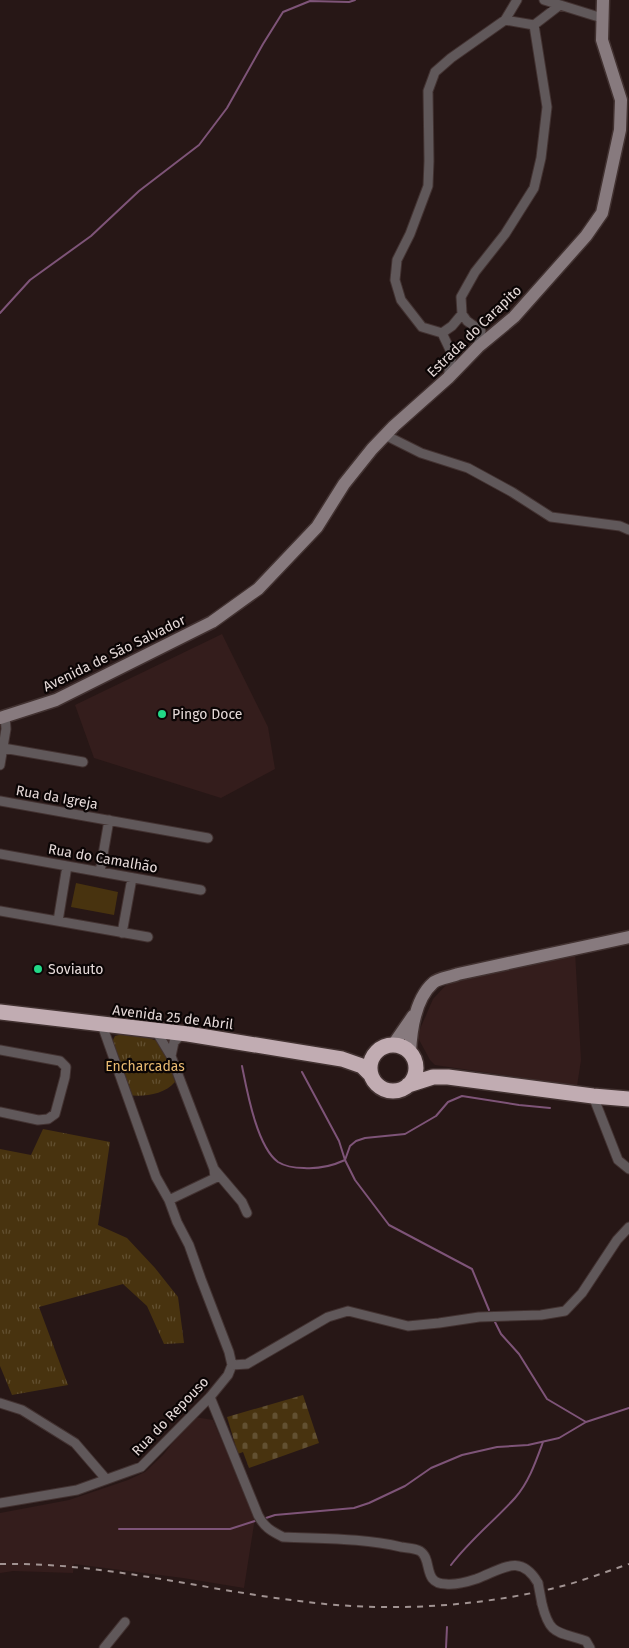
<svg xmlns="http://www.w3.org/2000/svg" width="629" height="1648" font-family="'Fira Sans',sans-serif">
  <style>
    .built { fill: #341d1c }
    .grass { fill: url(#grass-tufts) }
    .cemetery { fill: url(#cemetery-stones) }
    .pitch { fill: #48330f }
    .lines { fill: none; stroke-linecap: round; stroke-linejoin: round }
    .stream { stroke: #7e5478; stroke-width: 2 }
    .street-casing { stroke: #423231; stroke-width: 11 }
    .secondary-casing { stroke: #423231; stroke-width: 15 }
    .highway-casing { stroke: #423231; stroke-width: 18 }
    .street { stroke: #60585a; stroke-width: 9 }
    .secondary { stroke: #877a7e; stroke-width: 12 }
    .highway { stroke: #c1acb2; stroke-width: 15 }
    .rail { stroke: #a19392; stroke-width: 2; stroke-dasharray: 6 6; stroke-linecap: butt }
    .street-bridge-casing { stroke: #423231; stroke-width: 11; stroke-linecap: butt }
    .street-bridge { stroke: #60585a; stroke-width: 9 }
    .poi-dot { fill: #22d887; stroke: #0b0505; stroke-width: 2 }
    .labels { text-anchor: middle; stroke-width: 4.5; stroke-linejoin: round; paint-order: stroke }
    .street-label { font-size: 14px; fill: #e6dad9; stroke: #0b0505 }
    .poi-label { font-size: 14px; fill: #e6dad9; stroke: #0b0505; text-anchor: start }
    .park-label { font-size: 14px; fill: #eabb72; stroke: #0b0505 }
  </style>
  <defs>
    <pattern id="grass-tufts" width="24" height="20" patternUnits="userSpaceOnUse" patternTransform="scale(1.25)"><rect width="24" height="20" fill="#48330f"/><path d="M3 7l-1-3M5 7V3M7 7l1-3M15 17l-1-3M17 17v-4M19 17l1-3" fill="none" stroke="#625031"/></pattern>
    <pattern id="cemetery-stones" width="16" height="16" patternUnits="userSpaceOnUse" patternTransform="scale(1.25)"><rect width="16" height="16" fill="#48330f"/><path d="M2 7V4a2 2 0 0 1 4 0v3zM10 15v-3a2 2 0 0 1 4 0v3z" fill="#625031"/></pattern>
  </defs>
  <rect width="100%" height="100%" fill="#271716"/>
  <path class="built" d="M222 634 268 727 275 769 221 798 94 758 75 705Z
    M575 951 581 1060 577 1086 435 1065 430 1060 417 1036 433 999 447 984 467 976Z
    M195 1417 213 1420 255 1518 244 1588 183 1578 74 1564 73 1573 13 1571 0 1573V1513L69 1500 128 1480 145 1472 163 1455 181 1432Z"/>
  <path class="grass" d="M123 1034 146 1037 163 1043 175 1082C164 1095 143 1097 127 1095L110 1046 115 1036Z
    M43 1129 110 1142 98 1225 127 1238 155 1268 178 1297 184 1343 164 1344 147 1306 123 1284 39 1307 68 1385 12 1395 0 1366V1149L31 1155Z"/>
  <path class="cemetery" d="M303 1395 319 1443 249 1468 243 1452 238 1454 227 1417Z"/>
  <path class="pitch" d="M76 883 118 892 114 915 71 907Z"/>
  <g class="lines">
    <path class="stream" d="M0 313 30 280 91 236 139 191 199 145 227 108 263 44 283 12 310 1 349 2 355 0
      M242 1066C247 1091 257 1147 278 1162 286 1167 295 1168 304 1168 318 1169 332 1166 345 1160L350 1146 356 1141 365 1138 405 1134 436 1116 448 1102 462 1096 519 1105 550 1108
      M302 1072 339 1141 345 1160 355 1180 389 1225 472 1269 489 1310
      M495 1322 501 1334 519 1354 547 1399 586 1422 629 1408
      M263 1519 275 1515 354 1508 369 1503 405 1486 431 1468 462 1455 497 1447 528 1445 559 1438 586 1422
      M119 1529H230L258 1520
      M451 1565C470 1540 494 1521 515 1498 529 1482 536 1461 543 1442
      M446 1648 447 1627"/>
    <defs>
      <path id="street" d="M517 0 505 20 451 58 435 72 428 91 429 161 428 186 410 234 397 260 395 280 401 300 422 327 442 333 452 326 462 314 461 297 475 272 505 234 534 188 541 158 547 107 534 25 560 5
        M544 0 602 18
        M505 20 534 25
        M462 314 467 321 481 331 478 347
        M442 333 452 354 448 378
        M385 435 421 453 468 468 512 492 551 517 620 526 629 530
        M3 748 83 762
        M0 765 6 729 5 715
        M0 801 208 838
        M0 854 201 890
        M100 872 109 820
        M0 911 148 937
        M58 921 67 866
        M122 933 132 878
        M102 1025 156 1177 169 1200 177 1222 189 1245 201 1279 229 1352 232 1365
        M156 1031 171 1056 214 1169 215 1178 169 1200
        M0 1050 60 1061 66 1067 65 1077 55 1114 48 1119 38 1120 0 1112
        M171 1056 174 1042 182 1034
        M593 1096 618 1160 629 1169
        M214 1169 242 1202 247 1213
        M232 1365 247 1364 328 1317 348 1311 408 1326 439 1323 479 1317 541 1315 565 1311 582 1293 617 1240 629 1227
        M210 1397 258 1515C264 1527 271 1531 283 1537 322 1539 363 1538 401 1547 406 1548 415 1548 420 1551 433 1559 422 1584 446 1584 455 1585 467 1582 476 1579 501 1570 520 1552 538 1583
        M0 1403 22 1410 75 1443 106 1479
        M0 1503 77 1490 141 1467 210 1397 228 1375 232 1365
        M542 1604C550 1636 557 1631 586 1641L590 1648
        M104 1648 125 1622"/>
      <path id="secondary" d="M0 718 56 700 212 622 258 589 317 527 344 484 372 449 394 426 448 378 478 347 514 317 586 236 602 213 620 130 621 100 602 40 603 0
        M393 1045 413 1016
        M410 1053C411 1031 415 999 433 983 438 978 451 977 458 974L629 937"/>
      <path id="highway" d="M0 1012 188 1034 342 1059 362 1066 371 1075
        M370 1068a23 23 0 1 1 46 0a23 23 0 1 1-46 0Z
        M408 1085 433 1077H448L593 1096 629 1099"/>
    </defs>
    <use href="#street" class="street-casing"/>
    <use href="#secondary" class="secondary-casing"/>
    <use href="#highway" class="highway-casing"/>
    <use href="#street" class="street"/>
    <use href="#secondary" class="secondary"/>
    <use href="#highway" class="highway"/>
    <path class="rail" d="M0 1564C102 1562 199 1589 299 1601 381 1612 466 1608 546 1590 575 1584 602 1573 629 1564"/>
    <defs>
      <path id="street-bridge" d="M538 1583 542 1604"/>
    </defs>
    <use href="#street-bridge" class="street-bridge-casing"/>
    <use href="#street-bridge" class="street-bridge"/>
  </g>
  <g class="poi-dot">
    <circle cx="162" cy="714" r="5"/>
    <circle cx="38" cy="969" r="5"/>
  </g>
  <g class="labels">
    <g class="street-label">
      <text transform="translate(474 331) rotate(-44)" y="5">Estrada do Carapito</text>
      <text transform="translate(114 653) rotate(-26)" y="5">Avenida de São Salvador</text>
      <text transform="translate(57 797) rotate(10)" y="5">Rua da Igreja</text>
      <text transform="translate(103 858) rotate(10)" y="5">Rua do Camalhão</text>
      <text transform="translate(173 1017) rotate(7)" y="5">Avenida 25 de Abril</text>
      <text transform="translate(170 1416) rotate(-46)" y="5">Rua do Repouso</text>
    </g>
    <g class="poi-label">
      <text x="172" y="719">Pingo Doce</text>
      <text x="48" y="974">Soviauto</text>
    </g>
    <g class="park-label">
      <text x="145" y="1071">Encharcadas</text>
    </g>
  </g>
</svg>
